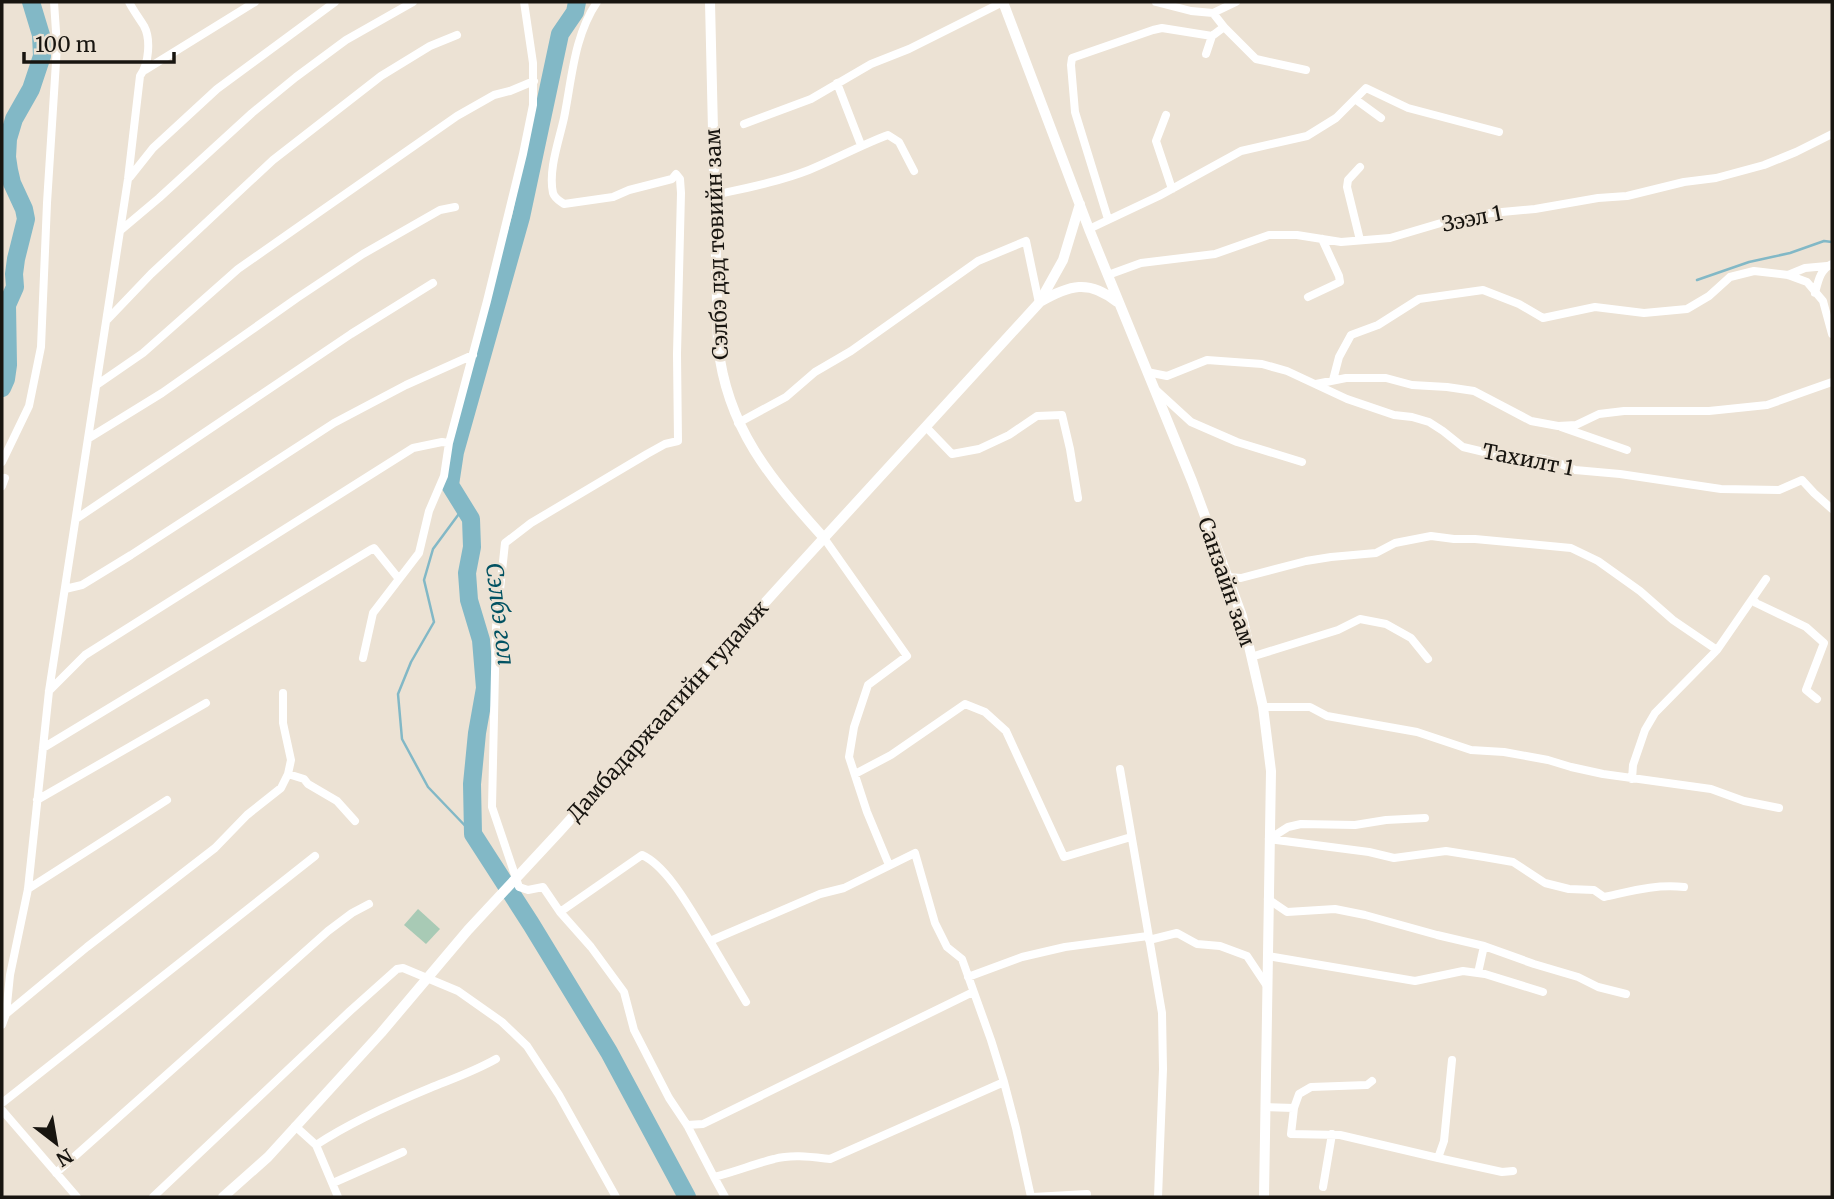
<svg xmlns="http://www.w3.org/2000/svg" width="1834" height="1199" font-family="Merriweather,serif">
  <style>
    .green { fill: #a8cab5 }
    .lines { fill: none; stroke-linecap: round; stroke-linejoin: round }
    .stream { stroke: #82b8c6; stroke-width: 2.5 }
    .river { stroke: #82b8c6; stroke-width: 18 }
    .street { stroke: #fff; stroke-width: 8 }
    .secondary { stroke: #fff; stroke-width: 10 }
    .labels { text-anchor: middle; stroke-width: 5; stroke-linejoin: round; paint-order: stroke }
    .street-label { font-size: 21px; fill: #181510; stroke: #ece2d4 }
    .water-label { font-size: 23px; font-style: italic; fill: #025262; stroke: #ece2d4 }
  </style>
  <rect width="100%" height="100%" fill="#ece2d4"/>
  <path class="green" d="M418 909 440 929 426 944 404 925Z"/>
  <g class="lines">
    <path class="stream" d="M1697 280 1749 262 1790 253 1824 241 1832 242
      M464 507 433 549 424 580 434 622 411 662 398 694 402 739 428 787 473 834"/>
    <path class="river" d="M577 2 575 12 560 34 521 217 455 452 450 485 471 519 472 547 467 573 469 600 481 640 485 688 477 733 472 784 473 834 531 924 609 1052 687 1197
      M2 388 6 379 8 365 7 305 15 287 14 274 16 259 26 219 24 209 12 183 9 170 7 157 8 139 14 119 31 89 42 56 41 35 31 2"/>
    <path class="street" d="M597 2C574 36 572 78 564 118 559 141 548 170 553 193 555 199 560 201 564 204L613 197 629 190 672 179 676 174 680 179 681 193 677 354 678 441 665 444 647 454 531 523 505 543 496 627 492 807 519 887 528 890 543 887 560 912 591 947 624 992 634 1030 669 1098 687 1125 714 1177C735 1172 754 1164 774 1159 792 1154 812 1157 830 1159L1004 1082
      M1156 2 1191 11 1213 13 1236 2
      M1213 13 1224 27 1256 59 1306 70
      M1206 54 1212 36 1224 27
      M145 70 255 2
      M837 83 861 145
      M1355 99 1381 118
      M1166 115 1156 141 1172 189
      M744 124 811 99 871 64 909 49 1003 2
      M130 177 153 148 217 89 335 2
      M714 195C746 188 778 182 809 170 836 159 861 145 888 135L899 142 914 171
      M1108 219 1075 112 1071 65 1072 58 1153 30 1162 28 1212 36
      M1089 229 1159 196 1241 151 1307 136 1336 118 1366 88 1408 108 1499 132
      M121 230 159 198 252 113 296 77 346 40 413 2
      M1360 240 1347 187 1348 180 1360 167
      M1108 275 1141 263 1215 254 1269 235H1297L1341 242 1390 238 1451 220 1491 213 1535 209 1598 198 1627 196 1684 182 1716 178 1764 165 1796 152 1832 134
      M1788 275 1805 268 1827 266
      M1815 293C1818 282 1820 269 1832 264
      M1308 297 1340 282 1339 276 1322 239
      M107 320 151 274 273 160 381 76 430 46 457 35
      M1147 372 1167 376 1207 360 1262 364 1287 371 1347 399 1394 415 1412 417 1429 422 1443 431 1463 447 1484 452 1544 459 1561 464 1575 470 1620 474 1721 489 1779 490 1802 480 1814 493 1832 509
      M1333 380 1339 357 1351 335 1378 325 1419 299 1483 290 1519 304 1543 318 1595 307 1644 313 1687 309 1709 296 1730 277 1754 271 1788 275 1807 282 1823 301 1832 334
      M98 384 143 353 238 269 318 213 457 116 494 95 510 91 534 81
      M1316 384 1346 378H1386L1412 385 1447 387 1474 391 1531 421 1558 426 1576 425 1599 414 1624 411H1709L1767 405 1832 382
      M1156 390 1191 422 1237 442 1302 462
      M738 423 786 397 815 372 851 351 978 261 1026 241 1039 303
      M926 427 952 454 979 449 1009 435 1037 416 1062 415 1070 449 1078 498
      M1561 427 1627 450
      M89 438 162 393 297 298 363 254 440 210 455 207
      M2 462 29 406 41 347 47 203 57 46 54 2
      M2 486 5 478
      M76 519 351 334 433 283
      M824 538 907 656 868 685 854 727 849 757 867 812 889 865
      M1227 577 1241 578 1306 561 1331 557 1376 553 1395 543 1431 536 1454 539H1475L1571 548 1598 561 1640 591 1673 620 1717 650
      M65 589 82 585 131 555 334 423 406 385 473 355
      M1753 599 1756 603 1806 627 1824 643 1806 690 1817 699
      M1251 657 1338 630 1360 619 1386 624 1411 638 1428 659
      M363 658 373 613 419 553 429 511 444 476 449 443 487 301 523 154 533 105V63L524 2
      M49 691 85 655 413 448 442 442 449 443
      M1263 707H1310L1327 716 1417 732 1471 750 1504 752 1548 760 1571 767 1603 774 1711 789 1744 801 1779 808
      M43 748 372 549 374 548 399 579
      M1120 769 1162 1013 1163 1069 1158 1197
      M288 774 304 779 308 784 337 801 355 821
      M855 774 891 755 965 704 985 712 1006 731 1064 857 1131 837
      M1632 779 1633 765 1645 730 1655 713 1717 650 1766 579
      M37 800 206 703
      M1425 818 1386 820 1355 825 1301 824 1288 827 1269 839 1369 852 1394 858 1446 851 1484 857 1513 862 1545 883 1569 889 1594 890 1604 897C1632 891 1655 884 1684 887
      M28 889 167 800
      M1268 899 1287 912 1335 909 1365 915 1437 935 1484 946 1534 964 1578 977 1598 987 1626 994
      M560 912 642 855C669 867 694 916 710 941L820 894 844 888 915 853 935 923 947 947 962 959 991 1040 1004 1082 1016 1128 1031 1197
      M1149 940 1177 933 1197 944 1220 946 1247 956 1267 986
      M710 941 746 1002
      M1268 956 1415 981 1463 971 1485 974 1543 992
      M1478 973 1484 946
      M968 977 1022 957 1065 947 1148 936
      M6 1014 87 947 215 848 247 815 281 788 288 774 291 760 283 723V693
      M2 1025 6 1014 10 975 28 889 49 691 128 179 140 76C149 64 151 39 144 26 139 18 133 10 129 2
      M2 1103 315 856
      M1266 1107 1294 1108 1291 1134 1340 1135 1438 1158 1444 1141 1452 1060
      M1294 1108 1299 1094 1311 1087 1367 1085 1372 1081
      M2 1110 77 1197
      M687 1125 703 1124 973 992
      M295 1126 316 1145 338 1197
      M316 1145C351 1122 391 1104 430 1088 452 1079 475 1071 496 1059
      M1438 1158 1502 1172 1513 1171
      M56 1173 328 931 352 913 369 904
      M714 1177 725 1197
      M333 1183 403 1152
      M1323 1187 1332 1134
      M153 1197 350 1011 397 969 403 968 458 991 502 1022 527 1046 559 1095 616 1197
      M1033 1197 1087 1194"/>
    <path class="secondary" d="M710 2 718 345C727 428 770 478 824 538
      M1003 2 1089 229 1192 481 1242 616 1263 707 1271 771 1264 1197
      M1040 302C1069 285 1089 279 1117 302
      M223 1197 268 1157 381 1033 468 930 559 832 780 586 1039 303 1063 260 1080 204"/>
  </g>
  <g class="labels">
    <g class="street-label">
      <text transform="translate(1472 219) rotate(-11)" y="7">Зээл 1</text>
      <text transform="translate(717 244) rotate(-92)" y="7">Сэлбэ дэд төвийн зам</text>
      <text transform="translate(1528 460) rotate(11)" y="7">Тахилт 1</text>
      <text transform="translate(1226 582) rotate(71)" y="7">Санзайн зам</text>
      <text transform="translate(668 711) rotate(-48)" y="7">Дамбадаржаагийн гудамж</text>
    </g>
    <g class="water-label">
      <text transform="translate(500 614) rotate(83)" y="8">Сэлбэ гол</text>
    </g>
  </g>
  <rect width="1834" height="1199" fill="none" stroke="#181510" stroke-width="7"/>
  <g transform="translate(56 1143) rotate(149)" stroke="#ece2d4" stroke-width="5" paint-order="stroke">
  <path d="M0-5L12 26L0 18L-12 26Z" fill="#181510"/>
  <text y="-10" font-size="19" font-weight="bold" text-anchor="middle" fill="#181510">N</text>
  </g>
  <path d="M24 52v10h150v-10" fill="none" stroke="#181510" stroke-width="3.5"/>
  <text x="35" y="52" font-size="21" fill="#181510" stroke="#ece2d4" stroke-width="5" paint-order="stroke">100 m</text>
</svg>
